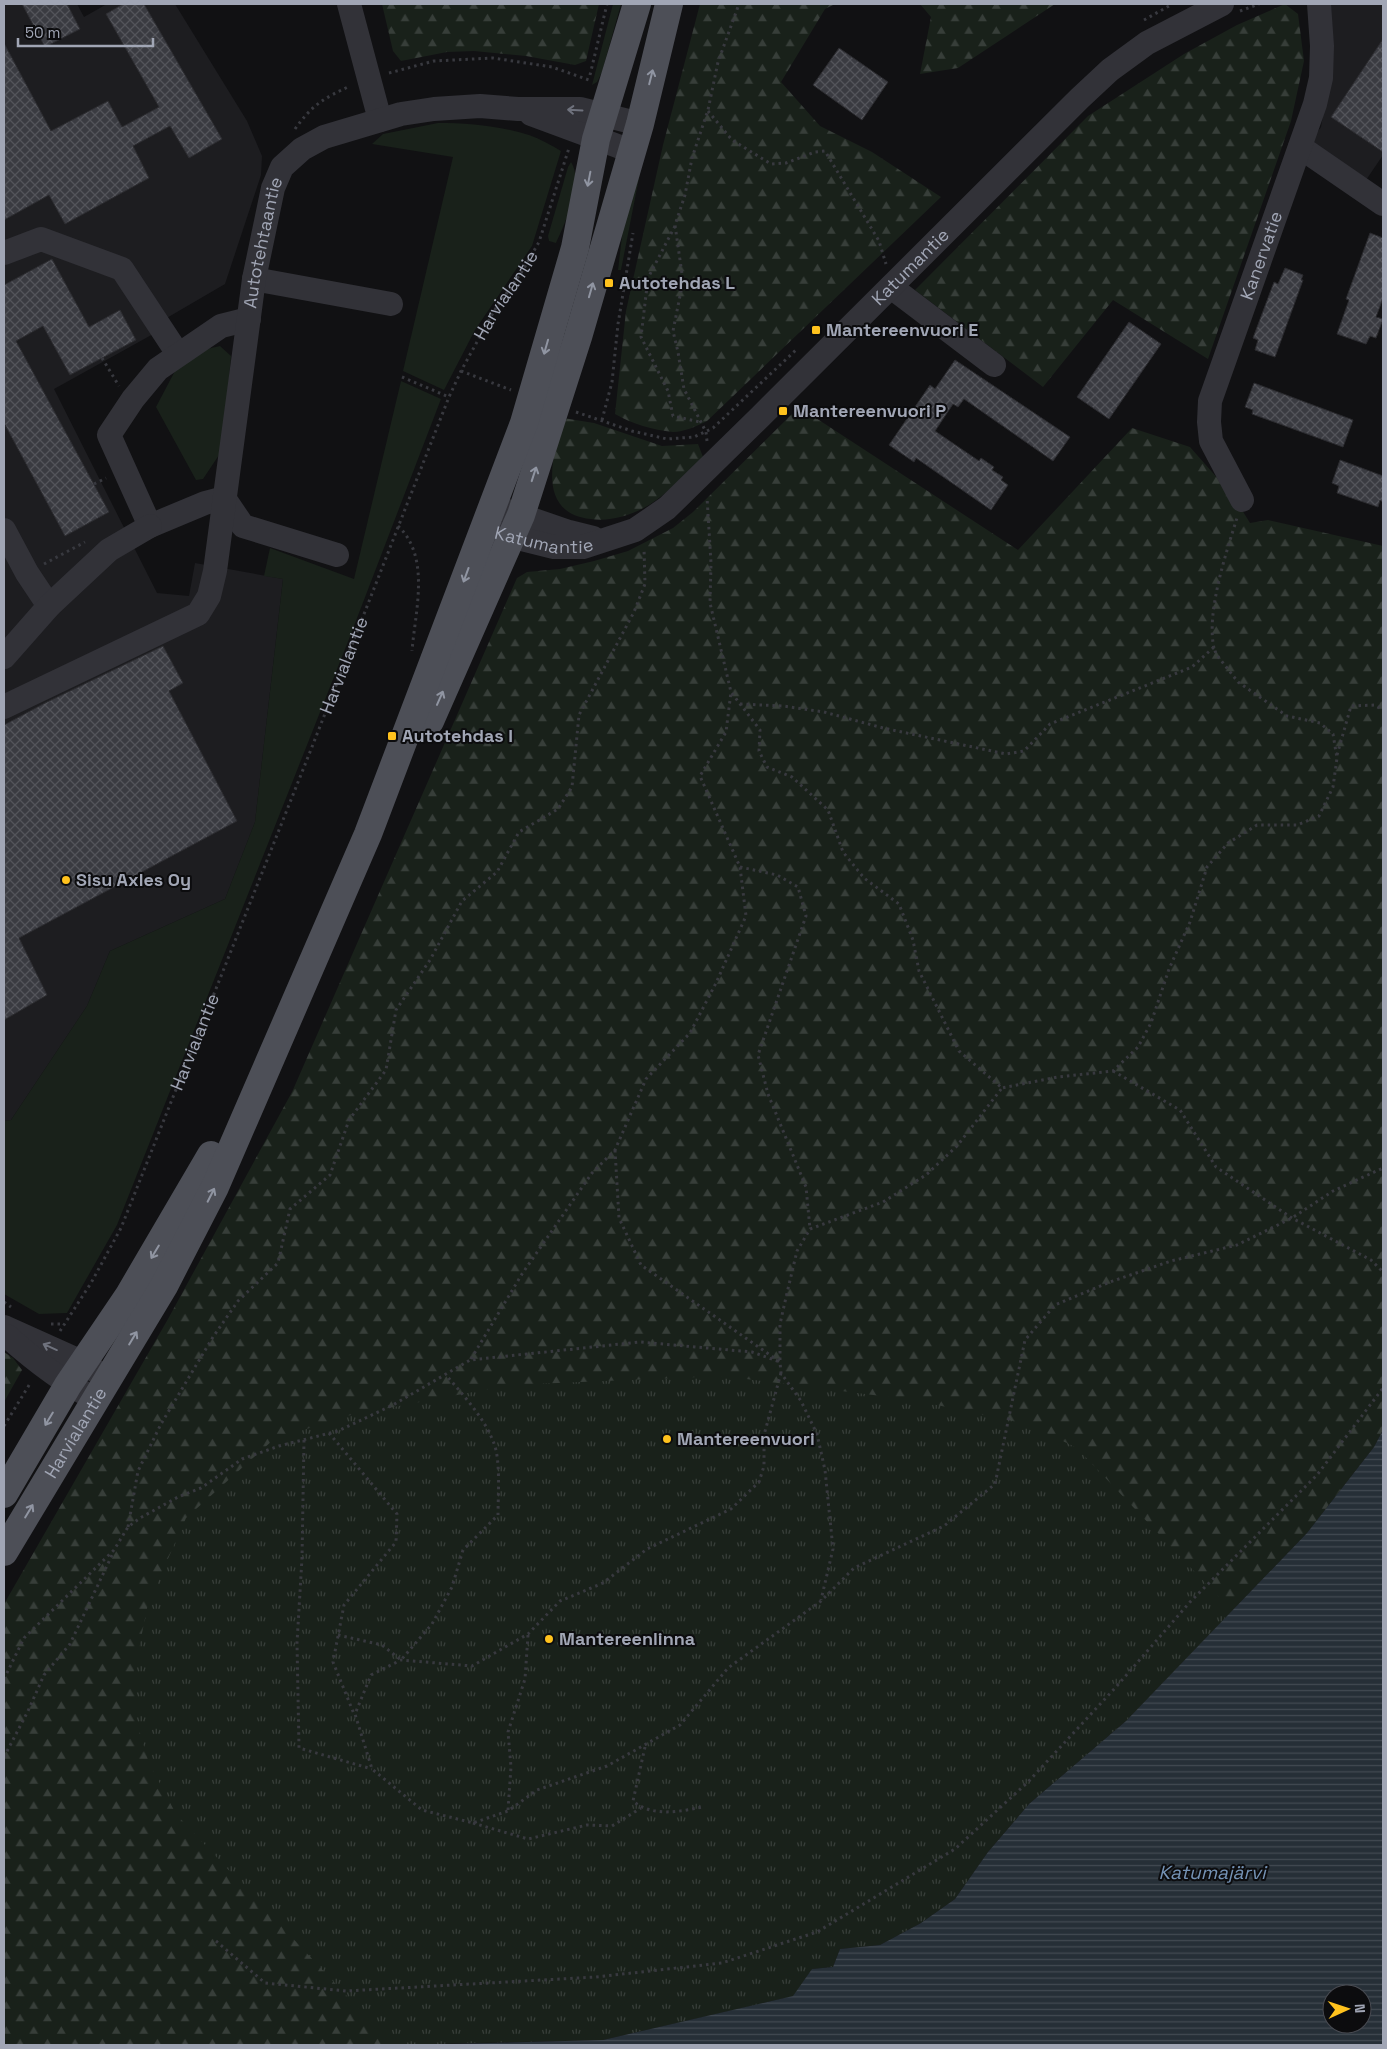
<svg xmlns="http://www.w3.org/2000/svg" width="1387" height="2049" font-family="'Space Grotesk',sans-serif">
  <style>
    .built { fill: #1d1d20 }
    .grass { fill: #19211a }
    .forest { fill: url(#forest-firs) }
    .park { fill: url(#park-tufts) }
    .water { fill: url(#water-rules); fill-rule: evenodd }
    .building { fill: url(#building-cross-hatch); stroke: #2b2b2f }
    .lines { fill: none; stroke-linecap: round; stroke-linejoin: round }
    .path { stroke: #38393f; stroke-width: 3; stroke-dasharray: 2.5 4; stroke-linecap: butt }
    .minor { stroke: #323238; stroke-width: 24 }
    .major { stroke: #4d4f57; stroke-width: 28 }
    .oneway { stroke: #9095a2 }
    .oneway2 { stroke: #6f727d }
    .poi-dot { fill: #ffc21d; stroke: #0c0c0e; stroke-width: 2 }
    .labels { text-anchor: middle; stroke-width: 4; stroke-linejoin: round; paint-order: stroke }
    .street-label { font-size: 18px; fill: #a1a6b5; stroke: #0c0c0e }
    .poi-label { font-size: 18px; font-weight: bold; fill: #a1a6b5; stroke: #0c0c0e; text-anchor: start }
    .water-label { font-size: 19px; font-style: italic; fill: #7492b4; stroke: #0c0c0e }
  </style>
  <defs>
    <pattern id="forest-firs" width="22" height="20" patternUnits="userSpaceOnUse" patternTransform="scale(1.25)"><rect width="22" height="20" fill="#19211a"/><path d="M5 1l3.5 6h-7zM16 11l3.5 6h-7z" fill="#373e39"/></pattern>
    <pattern id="park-tufts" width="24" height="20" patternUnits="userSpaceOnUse" patternTransform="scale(1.25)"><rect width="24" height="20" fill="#19211a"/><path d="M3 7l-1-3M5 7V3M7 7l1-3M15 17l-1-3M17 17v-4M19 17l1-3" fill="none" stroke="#373e39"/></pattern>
    <pattern id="water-rules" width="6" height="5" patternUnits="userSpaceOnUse" patternTransform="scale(1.25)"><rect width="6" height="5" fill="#262f37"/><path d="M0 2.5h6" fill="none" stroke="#424a52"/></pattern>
    <pattern id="building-cross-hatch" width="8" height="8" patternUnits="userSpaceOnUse" patternTransform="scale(1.25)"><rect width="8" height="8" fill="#3a3b41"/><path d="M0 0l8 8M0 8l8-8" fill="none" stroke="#53545a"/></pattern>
  </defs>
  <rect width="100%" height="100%" fill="#111113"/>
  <path class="built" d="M4 4H77L84 17 107 4H175L247 121 262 156 261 175 225 284 153 326 155 333 54 389 157 593 189 596 195 563 283 579 255 822 225 899 110 951 87 1006 11 1120 4 1121Z
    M1331 4H1383V155L1362 186 1310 142 1321 127 1331 68Z"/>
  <path class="grass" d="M613 4H621L602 72 597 82 592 85Z
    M682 4 640 173 621 270H618L625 211Z
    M438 123C468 123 500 126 529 135 540 139 551 145 561 151L532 246 475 330 444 390 403 371 453 157 372 144 383 134Z
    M571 162C584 181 565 224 556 243L549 241 548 236 568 167Z
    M220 346 231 356 223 449 203 479 196 480 156 407 176 369 198 351Z
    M401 381 441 399 349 639 117 1225 67 1313 39 1314 4 1294V1121L11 1120 87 1006 110 951 225 899 255 822 283 579 264 576 270 548 354 579Z"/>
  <path class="forest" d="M382 4H599L586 61 575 65 526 56 474 51 447 52 401 61 393 51Z
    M700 4H835L825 9 781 82 820 126 872 152 941 197 707 421C697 426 684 432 673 432 653 430 632 424 615 414L626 311 663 145Z
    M920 4H1055L958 68 920 74 931 17Z
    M1285 4 1298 14 1304 61 1291 121 1208 359 1113 300 1043 387 915 290 1088 116 1184 54 1237 25Z
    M799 407 1018 550 1132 428 1190 447 1234 497 1250 523 1268 520 1383 546V1430L1374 1447 1307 1533 1126 1721 413 2045H4V1604L168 1319 292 1092 517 578 527 572 560 569 594 561 628 551 673 528 693 512Z
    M563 418 594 423 662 446 698 444 703 457C686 474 669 492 649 505 632 515 610 522 591 519 535 513 553 455 563 418Z
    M4 1352 13 1358 22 1370 4 1402Z"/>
  <path class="park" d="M723 1376 913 1400 1028 1424 1077 1448 1232 1611 1126 1721 1029 1804 988 1852 955 1899 921 1923 880 1945 840 1949 833 1967 812 1969 794 1996 603 2040 393 2045 176 1814 149 1763 136 1720 134 1672 148 1604 186 1518 273 1440 346 1416 510 1385Z"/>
  <path class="water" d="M1383 1430V2045H413L603 2040 793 1996 812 1969 833 1967 840 1949 880 1945 921 1923 955 1899 988 1852 1029 1804 1126 1721 1307 1533 1374 1447ZM1332 1994H1362V2024H1332Z"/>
  <path class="building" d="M22 4H67L80 29 45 47Z
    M123 4H144L222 139 189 158 170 126 133 146 149 178 65 224 49 195 4 220V43L51 131 108 101 122 127 159 107 106 14Z
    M1383 39V152L1331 117Z
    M839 48 888 82 862 120 813 85Z
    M1370 233 1383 238V298L1376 317 1383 319 1376 338 1370 336 1366 344 1337 334 1349 300 1346 299Z
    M52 259 89 327 120 310 136 340 70 375 43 326 16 341 109 512 65 536 4 423V285Z
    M1285 268 1303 275 1301 280H1303L1275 357 1255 350 1258 340 1253 338 1274 282 1278 284Z
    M1129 322 1161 344 1109 419 1077 397Z
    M955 360 1070 437 1053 461 964 399 958 407 953 404 935 431 979 461 981 458 994 467 992 470 1003 477 1001 480 1008 485 991 510 916 458 914 462 889 445 930 385 935 389Z
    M1254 383 1353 420 1343 447 1252 414 1253 410 1245 407Z
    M1340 460 1383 476V502L1380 500 1378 507 1337 493 1339 486 1332 483Z
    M163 646 183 683 169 691 237 821 19 938 47 995 4 1020V725L45 703Z"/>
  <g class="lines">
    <g class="path">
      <path d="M1240 11 1259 4"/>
      <path d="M1144 20 1169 6"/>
      <path d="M389 73 434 61 493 58 552 67 589 80"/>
      <path d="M590 75 607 4"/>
      <path d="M708 111 732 140 771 164 786 163 815 152 825 151 879 241 886 264"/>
      <path d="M295 129C312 105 324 98 350 86"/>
      <path d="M675 226 648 278 641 337 668 391 673 416 700 422"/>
      <path d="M102 358 119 386"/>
      <path d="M461 371 511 390"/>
      <path d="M402 377 449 397"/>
      <path d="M576 412 632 431 667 439 694 437 713 428 797 349"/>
      <path d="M602 420 612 382 618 324 633 233"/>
      <path d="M707 441 706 432 684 389 678 352 673 331 683 281 675 225 685 195 692 158 708 110 718 62 739 4"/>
      <path d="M94 484 106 478"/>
      <path d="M398 526C431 557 415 612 412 651"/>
      <path d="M44 564 85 542"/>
      <path d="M1214 648C1206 613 1226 553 1237 518"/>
      <path d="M740 704 783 706 824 712 883 728 1006 754 1024 751 1050 724 1192 667 1214 647 1216 654 1238 682 1287 716 1320 723 1333 734 1337 758 1333 787 1319 816 1297 825H1257L1228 843 1207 867 1190 922 1169 969 1151 1023 1138 1047 1113 1071 1058 1077 1002 1088"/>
      <path d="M1337 755 1351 706 1375 705 1383 710"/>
      <path d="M740 867 777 875 798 887 806 916 758 1055 768 1094 806 1187 810 1229"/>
      <path d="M1113 1071 1180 1110 1216 1167 1292 1218 1371 1260 1383 1272"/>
      <path d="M615 1150 619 1218 641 1265 780 1362 781 1373 801 1401 817 1434 825 1470 833 1549 821 1600"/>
      <path d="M4 1302 11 1307"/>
      <path d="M51 1324H64"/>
      <path id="s1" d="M60 1331 91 1283 121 1228 310 752 449 397 461 371 494 311 523 270 539 242 569 148"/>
      <path d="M471 1359 522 1274 592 1173 615 1150 646 1079 690 1033 716 983 746 916 740 867 700 776 726 732 731 692"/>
      <path d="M781 1373 764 1435V1466L759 1482 731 1509 647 1549 603 1583 560 1601 528 1634 472 1666 401 1660 371 1675 355 1714 372 1769 422 1810 473 1823 508 1811 537 1790 607 1766 680 1725 728 1668 821 1601 854 1568 944 1526 995 1484 1025 1340 1055 1305 1110 1282 1171 1261 1237 1245 1292 1218 1333 1191 1383 1168"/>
      <path d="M4 1426 31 1382"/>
      <path d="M329 1433 397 1514 396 1542 344 1605 333 1662 354 1714"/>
      <path d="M304 1440 302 1558 297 1643 299 1748 372 1769"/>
      <path d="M128 1527 138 1471 161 1424 213 1337 238 1301 278 1263 290 1209 330 1175 349 1120 386 1070 396 1010 430 960 462 901 497 872 519 832 558 809 572 787 579 715 634 612 645 584 644 548"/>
      <path d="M338 1635 382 1645 401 1660 432 1624 452 1587 463 1550 498 1515C498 1495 501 1458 493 1441 483 1416 463 1395 446 1375"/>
      <path d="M4 1679 24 1638 114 1550 128 1527 140 1518 178 1497 201 1488 242 1459 279 1446 338 1431 393 1405 470 1360 640 1342 752 1352 780 1362V1324L787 1293 797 1251 810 1229 883 1202 926 1175 957 1146 1002 1088 959 1051 919 971 913 940 899 904 864 878 843 852 828 810 792 777 767 767 759 751 760 730 731 692 710 603 711 563 707 497"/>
      <path d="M645 1747 633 1801C651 1817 680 1812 702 1807"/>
      <path d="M4 1757 28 1711 44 1675 70 1644 113 1553"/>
      <path d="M508 1810 511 1767 508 1732 525 1679 528 1635"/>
      <path d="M473 1823 528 1839 587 1825 612 1826 641 1808"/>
      <path d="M216 1941 265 1983 346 1991 596 1977 722 1963 817 1932 955 1849 1028 1782 1116 1687 1190 1602 1317 1475 1383 1388"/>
    </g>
    <g class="minor">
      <path d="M349 4 380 120"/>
      <path d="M531 114 631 151"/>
      <path d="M1300 147 1383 204"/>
      <path d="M4 253 41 239 122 269 178 354"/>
      <path d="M254 279 391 304"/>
      <path d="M891 287 994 365"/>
      <path d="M249 319 221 326 158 369 133 399 109 435 150 526 205 503 224 498 243 526 337 555"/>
      <path id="s2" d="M1242 500 1211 441 1209 422 1210 401 1315 104 1321 78 1322 46 1319 4"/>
      <path d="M493 506 569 532 593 538"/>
      <path d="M4 530 27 573 49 606"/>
      <path id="s3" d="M493 532 554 547H583L635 530 667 508 761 416 1080 98 1110 70 1147 43 1222 4"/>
      <path d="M4 657 49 606 109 550 150 526"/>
      <path id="s4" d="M4 707 198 614 209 596 215 571 254 279 273 188 282 167 302 149 324 137 401 114 434 109 480 106 518 109H580L640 124"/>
      <path d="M4 1327 84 1363 107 1379"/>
      <path d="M7 1336C35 1361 62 1382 95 1399"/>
    </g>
    <g class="major">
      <path d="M430 721 521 515 578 337 640 124 669 4"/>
      <path d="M4 1494 68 1385 129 1295 211 1155"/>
      <path id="s5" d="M4 1552 164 1286 215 1187 368 834 524 423 575 248 596 139 637 4"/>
    </g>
  </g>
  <defs><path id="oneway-shaft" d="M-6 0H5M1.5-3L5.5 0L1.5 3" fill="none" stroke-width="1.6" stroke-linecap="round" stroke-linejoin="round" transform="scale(1.25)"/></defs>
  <g class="oneway">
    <use href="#oneway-shaft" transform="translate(651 77) rotate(-76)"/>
    <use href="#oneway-shaft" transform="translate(589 179) rotate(101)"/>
    <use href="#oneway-shaft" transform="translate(591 290) rotate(-74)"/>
    <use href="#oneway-shaft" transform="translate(546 347) rotate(106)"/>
    <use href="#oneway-shaft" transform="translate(534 474) rotate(-72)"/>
    <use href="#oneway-shaft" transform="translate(466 575) rotate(110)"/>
    <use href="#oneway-shaft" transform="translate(440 698) rotate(-66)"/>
    <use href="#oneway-shaft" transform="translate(211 1195) rotate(-63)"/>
    <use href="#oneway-shaft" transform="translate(155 1252) rotate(121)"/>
    <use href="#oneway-shaft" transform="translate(133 1338) rotate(-59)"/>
    <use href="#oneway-shaft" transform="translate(49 1419) rotate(121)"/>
    <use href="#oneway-shaft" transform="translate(29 1511) rotate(-59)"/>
  </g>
  <g class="oneway2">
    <use href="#oneway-shaft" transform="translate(575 110) rotate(-177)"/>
    <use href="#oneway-shaft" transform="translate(50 1347) rotate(-156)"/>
  </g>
  <g class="poi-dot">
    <rect x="604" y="278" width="10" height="10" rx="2.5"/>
    <rect x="811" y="325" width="10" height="10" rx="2.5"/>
    <rect x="778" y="406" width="10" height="10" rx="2.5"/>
    <rect x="387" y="731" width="10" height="10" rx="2.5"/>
    <circle cx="66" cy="880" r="5"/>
    <circle cx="667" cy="1439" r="5"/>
    <circle cx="549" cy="1639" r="5"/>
  </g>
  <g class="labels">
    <g class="street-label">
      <text dy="6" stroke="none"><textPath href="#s4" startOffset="594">Autotehtaantie</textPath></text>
      <text dy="6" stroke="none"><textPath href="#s2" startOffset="261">Kanervatie</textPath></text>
      <text dy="6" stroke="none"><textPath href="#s3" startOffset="528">Katumantie</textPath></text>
      <text dy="6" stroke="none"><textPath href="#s1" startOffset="1130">Harvialantie</textPath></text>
      <text dy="6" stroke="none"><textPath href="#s3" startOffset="52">Katumantie</textPath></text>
      <text dy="6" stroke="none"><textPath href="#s1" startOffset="725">Harvialantie</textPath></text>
      <text dy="6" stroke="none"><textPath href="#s1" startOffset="320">Harvialantie</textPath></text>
      <text dy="6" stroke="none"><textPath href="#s5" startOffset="139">Harvialantie</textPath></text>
    </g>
    <g class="poi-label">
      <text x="619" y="289">Autotehdas L</text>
      <text x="826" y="336">Mantereenvuori E</text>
      <text x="793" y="417">Mantereenvuori P</text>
      <text x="402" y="742">Autotehdas I</text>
      <text x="76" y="886">Sisu Axles Oy</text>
      <text x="677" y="1445">Mantereenvuori</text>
      <text x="559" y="1645">Mantereenlinna</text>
    </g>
    <g class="water-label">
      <text x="1212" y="1879">Katumajärvi</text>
    </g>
  </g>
  <rect width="1387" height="2049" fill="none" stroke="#a1a6b5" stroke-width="10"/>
  <g transform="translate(1347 2009) rotate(87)"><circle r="24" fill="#0c0c0e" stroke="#484a51"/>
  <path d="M0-4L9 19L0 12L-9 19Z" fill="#ffc21d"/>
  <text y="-8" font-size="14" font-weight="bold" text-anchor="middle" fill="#a1a6b5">N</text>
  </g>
  <path d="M18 38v8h135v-8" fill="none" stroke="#a1a6b5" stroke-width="2.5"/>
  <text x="25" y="38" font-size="15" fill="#a1a6b5" stroke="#0c0c0e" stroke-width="4" paint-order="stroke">50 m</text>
</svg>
